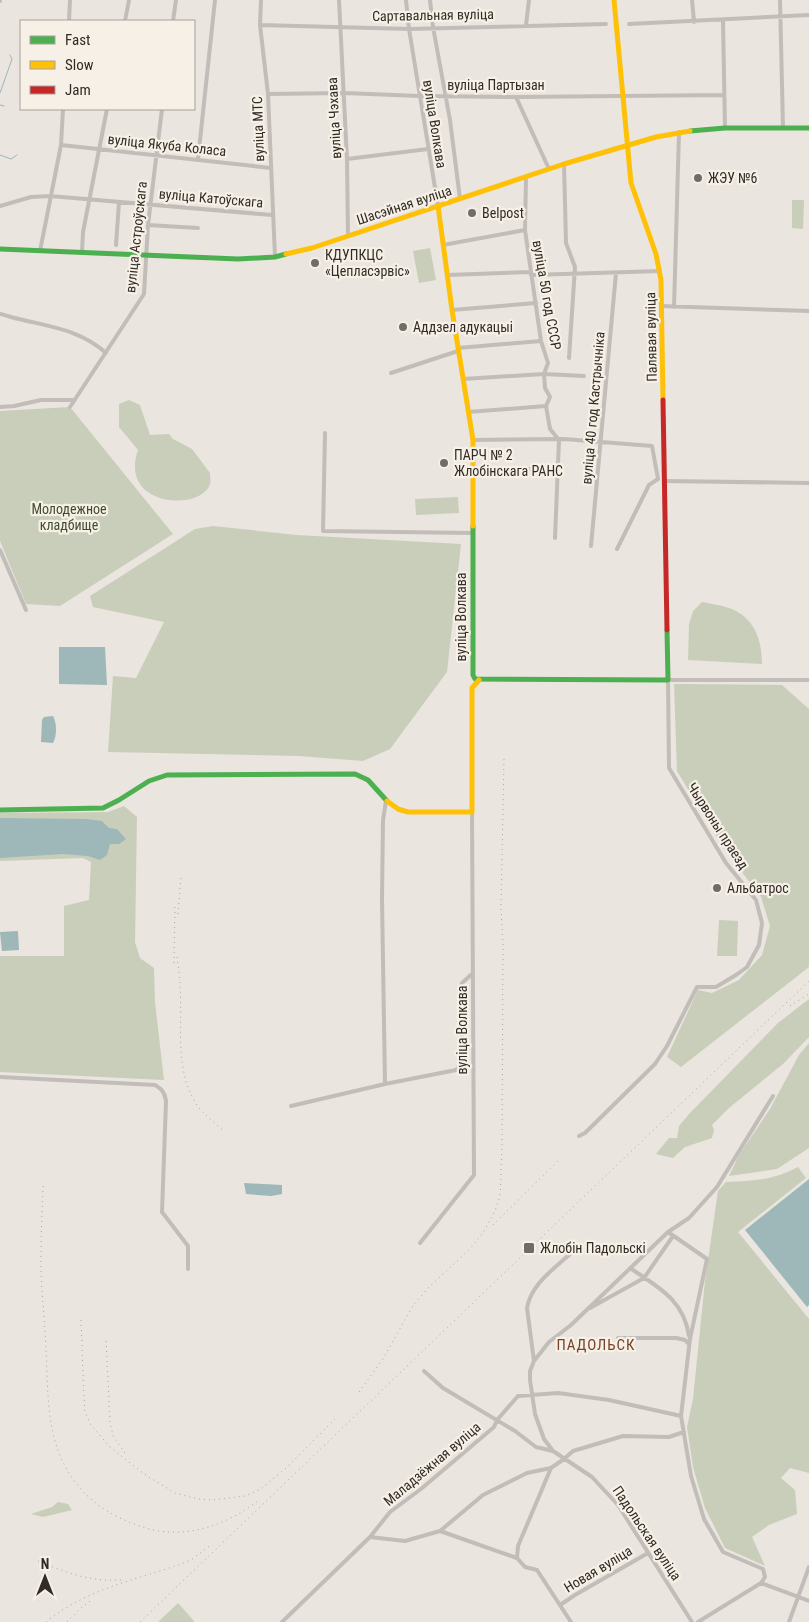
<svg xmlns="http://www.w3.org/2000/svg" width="809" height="1622" font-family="'Roboto Condensed',sans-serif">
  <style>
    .green { fill: #c9ceba }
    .water { fill: #9eb7b8 }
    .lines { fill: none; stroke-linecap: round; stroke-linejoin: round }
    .stream { stroke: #9eb7b8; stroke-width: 1 }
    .street { stroke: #c2bdb8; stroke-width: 4 }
    .fast { stroke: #4caf50; stroke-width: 5 }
    .slow { stroke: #ffc107; stroke-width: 5 }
    .jam { stroke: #c62828; stroke-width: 5 }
    .rail { stroke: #aaa6a2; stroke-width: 1; stroke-dasharray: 1 4; stroke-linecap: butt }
    .poi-dot { fill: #726c67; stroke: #f6f0e6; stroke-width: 2 }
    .labels { text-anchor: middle; stroke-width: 4.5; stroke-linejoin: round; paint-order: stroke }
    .street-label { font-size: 14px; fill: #322b27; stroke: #f6f0e6 }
    .poi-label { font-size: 14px; fill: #322b27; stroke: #f6f0e6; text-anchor: start }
    .park-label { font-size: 14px; fill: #3f4d2e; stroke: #f6f0e6 }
    .neighbourhood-label { font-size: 15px; letter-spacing: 1px; fill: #77412a; stroke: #f6f0e6 }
  </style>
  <rect width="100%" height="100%" fill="#eae5de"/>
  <path class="green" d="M792 200H804L803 229 792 228Z
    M430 248 436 280 419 283 413 251Z
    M129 400 140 405 150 435 169 434 173 439 192 449 210 473C210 476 211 481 210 484 201 512 118 507 138 450L119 427V404Z
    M70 407 173 534 60 606 26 604 0 541V411Z
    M458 497 459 513 416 515 415 499Z
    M213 526 297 535 461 544 447 672 390 749 363 761 299 756 108 752 113 676 136 678 164 622 93 607 90 596 195 529Z
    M702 602C711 604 721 605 729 608 754 617 762 639 762 664L688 660 689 624 693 611Z
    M674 684 782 685 809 709V967L681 1067 667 1057 698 990 712 993 739 980 762 955 770 926 761 897 722 846 677 771Z
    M124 806 137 817 135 942 140 958 154 968 155 1002 164 1080 0 1072V956H64V906L89 900 91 862 83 858 0 861V813L108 812Z
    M719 920 738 921 737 956H717Z
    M809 999V1037L783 1064 729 1108 712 1125 714 1130 712 1138 685 1147 673 1158 656 1154 669 1138H677L679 1126 690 1113 778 1023Z
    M809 1043V1148L777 1169 729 1176 739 1155 770 1109 799 1055Z
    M798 1167 806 1178 738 1232 809 1319V1473L790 1468 781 1478 795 1490 797 1514 769 1525 752 1537 765 1566 725 1548 705 1508 693 1467 687 1427 693 1399 705 1281 718 1191 726 1182C754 1181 773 1180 798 1167Z
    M58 1502 68 1504 72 1510 43 1517 31 1514 52 1507Z
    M178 1603 194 1621 193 1622H158Z"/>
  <path class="water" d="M59 647H105L107 685 59 684Z
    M53 716C57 723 57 736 53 743L41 742 42 720 44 717Z
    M0 818 86 819 102 821 109 828 117 829 126 839 119 844H110L107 855 100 860 88 856 63 854 0 858Z
    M18 931 19 950 2 951 0 932Z
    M809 1179V1305L807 1307 745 1230Z
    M244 1183 282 1185V1194L271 1196 246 1194Z"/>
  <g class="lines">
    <path class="stream" d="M0 93 12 59 10 55
      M0 105 4 106
      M0 155 11 159 17 155"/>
    <path class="street" d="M261 0 260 25 268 94 275 257
      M339 0 347 159 348 236
      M406 0 409 29 438 206
      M430 0 433 27 450 120 460 199
      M692 0 694 22
      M780 0 783 128
      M0 1V0
      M69 21 70 0
      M125 21 129 0
      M173 21 176 0
      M723 21 725 128
      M629 24 809 15
      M260 25 409 29 606 24
      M526 25 529 0
      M268 94 344 93 420 96 516 97 723 95
      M516 97 549 169
      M61 145 271 168
      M198 159 215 0
      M347 159 428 149
      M564 164 566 243 575 267 569 358
      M526 177 525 230 541 341 548 363 544 374 545 388 550 397 546 406 550 429 559 440 555 538
      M0 206 31 197 50 196 272 215
      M148 225 198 228
      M116 245 119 202
      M443 245 525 230
      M40 251 61 145 63 109
      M82 252 83 232 107 109
      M447 275 530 272
      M531 275 660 271
      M661 306 809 311
      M674 307 679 132
      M452 310 536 303
      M0 314C6 315 13 318 19 319 51 327 81 330 106 353
      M458 348 541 341
      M391 373 458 351
      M463 379 544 374 584 376
      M0 407 14 406 41 400H75
      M70 407 144 294 148 225 162 109
      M468 412 546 406
      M325 433 323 531 473 533
      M473 440 564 439 652 446 658 479
      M473 473 517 469H558
      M665 481 809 483
      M591 546 616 273
      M617 549 649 485 658 479
      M0 550 26 610
      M0 1077 155 1085C162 1089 165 1093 166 1101L162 1212 188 1246V1269
      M385 1084 382 899 383 820 386 801
      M291 1106 385 1084 456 1070 462 1063V1059L461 989 462 983 473 973
      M579 1136 585 1133 655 1064 667 1046 697 987H716L736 975 747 967 759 945 762 923 756 900 726 863 669 768 668 680H809
      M668 1232 707 1259 690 1339 681 1416 691 1476 704 1519 723 1552 763 1569 765 1577 761 1583 698 1622
      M420 1243 474 1175 472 812
      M630 1268C658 1287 684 1300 689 1336
      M590 1308 644 1278 673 1236
      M618 1338H676L685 1340 689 1344
      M534 1361 527 1308C531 1284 554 1269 570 1254
      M424 1371 443 1388 515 1431 536 1447 553 1451 592 1477 618 1505 692 1622
      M553 1451 544 1439 535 1414 530 1380V1371L534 1361 549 1342 571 1325 668 1232 689 1218 717 1187 773 1096
      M440 1531 517 1558 525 1567 537 1570 571 1622
      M370 1537 405 1541 440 1531 483 1495 527 1473 551 1468
      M517 1558 518 1546 551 1468 564 1459 573 1451 623 1436 669 1437 684 1432
      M761 1583 809 1601
      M560 1605 575 1595 648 1553
      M282 1622 370 1537 390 1512 421 1489 494 1427 497 1420 518 1396 558 1393 609 1400 681 1416
      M789 1622 809 1567"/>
    <path class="fast" d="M690 131 725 128H809
      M0 249 238 259 275 257 286 254
      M473 526V675L475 679 668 680 667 630
      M0 810 103 808 119 800 149 781 167 775 355 774 368 780 387 801"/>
    <path class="slow" d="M614 0 631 183 656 254 661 280 663 400
      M438 206 452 310 473 440V526
      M286 254 312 248 564 164 656 137 690 131
      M387 801 398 809 408 812H472V688L479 680"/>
    <path class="jam" d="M663 400 667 630"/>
    <path class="rail" d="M178 914 181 876
      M177 957C178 966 180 975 180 984 183 1024 173 1073 199 1108 207 1117 216 1124 225 1132
      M174 963 175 907
      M790 1006 809 994
      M43 1186C42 1212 41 1237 41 1262 41 1291 45 1320 46 1349 48 1388 46 1433 66 1468 83 1499 112 1518 146 1528 186 1540 227 1525 259 1500
      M493 1225 559 1160
      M81 1320 84 1398 85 1412 91 1425 110 1447 144 1474 175 1493 198 1499 213 1500 245 1496 261 1489 286 1468 335 1419
      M106 1341 110 1422 113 1436 127 1456
      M359 1392 383 1359 412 1307 428 1288 469 1250 483 1233 495 1211 500 1196 502 1150 503 945 501 909 504 759
      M38 1561C67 1573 90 1582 122 1580
      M46 1622C84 1590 135 1580 181 1564L191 1560 212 1544
      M67 1622 82 1607 93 1599
      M140 1622 809 981"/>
  </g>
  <g class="poi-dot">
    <circle cx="698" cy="178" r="5"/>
    <circle cx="472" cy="213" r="5"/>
    <circle cx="315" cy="263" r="5"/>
    <circle cx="403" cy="327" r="5"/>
    <circle cx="444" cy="463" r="5"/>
    <circle cx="717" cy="888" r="5"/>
    <rect x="523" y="1242" width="12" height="12" rx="2.5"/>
  </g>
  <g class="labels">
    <g class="street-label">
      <text transform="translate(433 15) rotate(-1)" y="5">Сартавальная вуліца</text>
      <text x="496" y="90">вуліца Партызан</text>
      <text transform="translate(334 118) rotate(-93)" y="5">вуліца Чэхава</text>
      <text transform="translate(435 124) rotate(81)" y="5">вуліца Волкава</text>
      <text transform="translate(258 129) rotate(-92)" y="5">вуліца МТС</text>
      <text transform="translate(167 145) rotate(6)" y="5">вуліца Якуба Коласа</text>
      <text transform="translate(211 198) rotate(5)" y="5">вуліца Катоўскага</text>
      <text transform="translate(404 205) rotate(-18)" y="5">Шасэйная вуліца</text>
      <text transform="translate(136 237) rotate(-84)" y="5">вуліца Астроўскага</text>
      <text transform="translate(547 295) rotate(80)" y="5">вуліца 50 год СССР</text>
      <text transform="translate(651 337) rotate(-91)" y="5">Палявая вуліца</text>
      <text transform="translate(593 408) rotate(-85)" y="5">вуліца 40 год Кастрычніка</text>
      <text transform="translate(461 617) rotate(-90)" y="5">вуліца Волкава</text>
      <text transform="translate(718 826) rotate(57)" y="5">Чырвоны праезд</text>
      <text transform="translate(462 1030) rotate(-90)" y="5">вуліца Волкава</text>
      <text transform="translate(432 1464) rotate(-40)" y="5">Маладзёжная вуліца</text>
      <text transform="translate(647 1533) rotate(56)" y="5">Падольская вуліца</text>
      <text transform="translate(598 1569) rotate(-31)" y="5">Новая вуліца</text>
    </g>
    <g class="poi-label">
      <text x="708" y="183">ЖЭУ №6</text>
      <text x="482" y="218">Belpost</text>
      <text x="325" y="260">КДУПКЦС<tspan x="325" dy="16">«Цепласэрвіс»</tspan></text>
      <text x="413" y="332">Аддзел адукацыі</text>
      <text x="454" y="460">ПАРЧ № 2<tspan x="454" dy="16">Жлобінскага РАНС</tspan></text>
      <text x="727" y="893">Альбатрос</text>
      <text x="540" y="1253">Жлобін Падольскі</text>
    </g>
    <g class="park-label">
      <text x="69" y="514">Молодежное<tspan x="69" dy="16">кладбище</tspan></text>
    </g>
    <g class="neighbourhood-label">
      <text x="596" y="1350">ПАДОЛЬСК</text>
    </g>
  </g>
  <rect x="20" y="20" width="175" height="90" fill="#f6f0e6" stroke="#a8a19a"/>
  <rect x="30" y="36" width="25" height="8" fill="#4caf50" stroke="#a8a19a"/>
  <text x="65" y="45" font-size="15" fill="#322b27">Fast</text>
  <rect x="30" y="61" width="25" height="8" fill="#ffc107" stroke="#a8a19a"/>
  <text x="65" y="70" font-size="15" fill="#322b27">Slow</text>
  <rect x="30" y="86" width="25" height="8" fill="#c62828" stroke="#a8a19a"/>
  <text x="65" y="95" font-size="15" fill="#322b27">Jam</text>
  <g transform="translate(45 1577)" stroke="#f6f0e6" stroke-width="4" paint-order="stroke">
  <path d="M0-4L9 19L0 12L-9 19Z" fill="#322b27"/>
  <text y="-8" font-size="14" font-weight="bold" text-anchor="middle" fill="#322b27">N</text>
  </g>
</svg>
